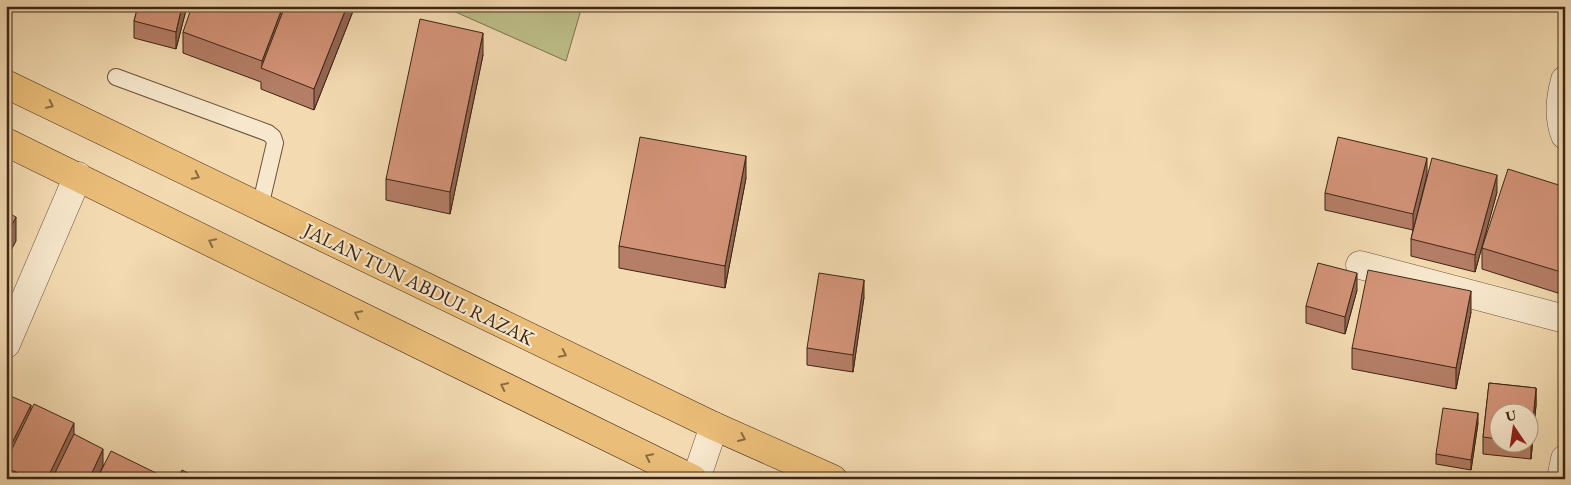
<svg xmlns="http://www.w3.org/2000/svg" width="1571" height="485" font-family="'EB Garamond',serif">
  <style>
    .green { fill: #bdbf8a; stroke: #7d7250 }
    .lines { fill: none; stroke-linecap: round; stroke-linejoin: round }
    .service-casing { stroke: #6a533c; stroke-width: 18 }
    .minor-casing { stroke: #6a533c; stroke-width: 29 }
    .primary-casing { stroke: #3d2615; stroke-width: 29 }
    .service { stroke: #f7e7cc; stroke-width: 16 }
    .minor { stroke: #f7e7cc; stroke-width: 28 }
    .primary { stroke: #eabd78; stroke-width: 28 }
    .wall { fill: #b57e67; stroke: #3d2615; fill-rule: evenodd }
    .shaded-wall { fill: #946754; stroke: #3d2615 }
    .building { fill: #d39378; stroke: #3d2615 }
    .oneway { stroke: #8b6a42 }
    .labels { text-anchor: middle; stroke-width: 4.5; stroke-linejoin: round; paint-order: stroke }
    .street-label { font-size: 20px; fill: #3d2615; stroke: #f7e7cc }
  </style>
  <rect width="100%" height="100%" fill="#f3dab1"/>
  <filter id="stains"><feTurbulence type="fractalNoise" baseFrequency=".004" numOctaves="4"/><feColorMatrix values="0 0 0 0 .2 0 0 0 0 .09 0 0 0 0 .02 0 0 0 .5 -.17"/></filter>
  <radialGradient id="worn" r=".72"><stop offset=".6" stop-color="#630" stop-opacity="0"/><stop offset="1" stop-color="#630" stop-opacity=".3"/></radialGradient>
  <path class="green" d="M442 6H582L566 61Z"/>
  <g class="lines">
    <defs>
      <path id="service" d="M116 77 268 133 273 137 275 143 260 207"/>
      <path id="minor" d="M1565 80C1560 99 1558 116 1565 135
        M1360 265 1565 319
        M6 344 78 176
        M696 479 714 426
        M1561 479 1565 459"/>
      <path id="primary" d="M6 84 714 426 833 479
        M6 142 693 479"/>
    </defs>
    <use href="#service" class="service-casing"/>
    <use href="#minor" class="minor-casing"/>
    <use href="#primary" class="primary-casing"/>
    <use href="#service" class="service"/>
    <use href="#minor" class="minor"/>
    <use href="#primary" class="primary"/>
  </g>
  <path class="wall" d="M138 6H187L176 49 134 38V21Z
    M355 6 314 110 261 89V82L183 53V32Z
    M483 55 450 214 386 200V179Z
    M1427 175 1420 204 1497 192 1475 272 1411 256V239L1413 230 1325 210V193Z
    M746 178 725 288 619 268V246Z
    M1565 187V282L1561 294 1482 269V248Z
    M1357 290 1345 334 1306 323V306Z
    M864 297 853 372 807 365V348Z
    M1471 312 1456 389 1352 369V348Z
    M1489 383 1536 388V405L1531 459 1483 454V437ZM1498 412H1528V442H1498Z
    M6 394 31 412 74 434 103 465 160 479H6Z
    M1478 423 1471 470 1436 464V454Z"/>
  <path class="shaded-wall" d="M182 6H187L176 49V32Z
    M283 6H291L262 68V61Z
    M347 6H355L314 110V89Z
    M483 33V55L450 214V192Z
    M746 156V178L725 288V266Z
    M1427 158V175L1413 231V214Z
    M1497 175V192L1475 272V255Z
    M16 217V241L6 260V236Z
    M1565 260V282L1561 294V272Z
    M1357 273V290L1345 334V317Z
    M864 280V297L853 372V355Z
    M1471 291V312L1456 389V368Z
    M1536 388V405L1531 459V441Z
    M31 405V422L6 467V455Z
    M1478 413V423L1471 470V460Z
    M74 423V440L56 479H47Z
    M103 449V466L97 479H89Z"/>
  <path class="building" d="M138 6H182L176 32 134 21Z
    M192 6H283L262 61 183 32Z
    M285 6H347L314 89 261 68Z
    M420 19 483 33 450 192 386 179Z
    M640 137 746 156 725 266 619 246Z
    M1338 137 1427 158 1413 214 1325 193Z
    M1432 158 1497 175 1475 255 1411 239Z
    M1508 169 1565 187V260L1561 272 1482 248Z
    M6 212 16 217 6 236Z
    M1318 263 1357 273 1345 317 1306 306Z
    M1368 270 1471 291 1456 368 1352 348Z
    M819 273 864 280 853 355 807 348Z
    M1489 383 1536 388 1531 441H1528V412H1498V439L1483 437Z
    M6 394 31 405 6 455Z
    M34 404 74 423 47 479H30L6 467V461Z
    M1443 408 1478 413 1471 460 1436 454Z
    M74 434 103 449 89 479H52Z
    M111 451 160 475 159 479H97Z
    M182 470 199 479H178Z"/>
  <defs><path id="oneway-chevron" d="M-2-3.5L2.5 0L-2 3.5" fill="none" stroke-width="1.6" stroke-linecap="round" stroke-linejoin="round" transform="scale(1.25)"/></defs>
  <g class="oneway">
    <use href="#oneway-chevron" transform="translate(50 105) rotate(26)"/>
    <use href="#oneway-chevron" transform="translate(196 176) rotate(26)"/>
    <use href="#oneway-chevron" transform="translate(212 242) rotate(-154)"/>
    <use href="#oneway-chevron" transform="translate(358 314) rotate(-154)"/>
    <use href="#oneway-chevron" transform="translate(563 354) rotate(26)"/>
    <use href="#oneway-chevron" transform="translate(504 386) rotate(-154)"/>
    <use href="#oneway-chevron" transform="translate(742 438) rotate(24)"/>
    <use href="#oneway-chevron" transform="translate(649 457) rotate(-154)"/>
  </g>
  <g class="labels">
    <g class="street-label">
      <text transform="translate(419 284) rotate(26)" y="7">JALAN TUN ABDUL RAZAK</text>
    </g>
  </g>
  <rect width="1571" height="485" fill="none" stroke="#f3dab1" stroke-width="25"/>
  <rect x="8" y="8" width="1556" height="470" fill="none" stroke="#3d2615" stroke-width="2.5"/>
  <rect x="12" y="12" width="1546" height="460" fill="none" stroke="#3d2615"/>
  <g transform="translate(1514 428) rotate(347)"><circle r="24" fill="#f7e7cc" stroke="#ad9a83"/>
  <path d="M0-4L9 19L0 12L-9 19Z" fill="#8f2418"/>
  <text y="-8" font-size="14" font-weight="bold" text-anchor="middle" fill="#3d2615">U</text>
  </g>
  <rect width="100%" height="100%" filter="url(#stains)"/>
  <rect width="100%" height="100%" fill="url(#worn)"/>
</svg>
